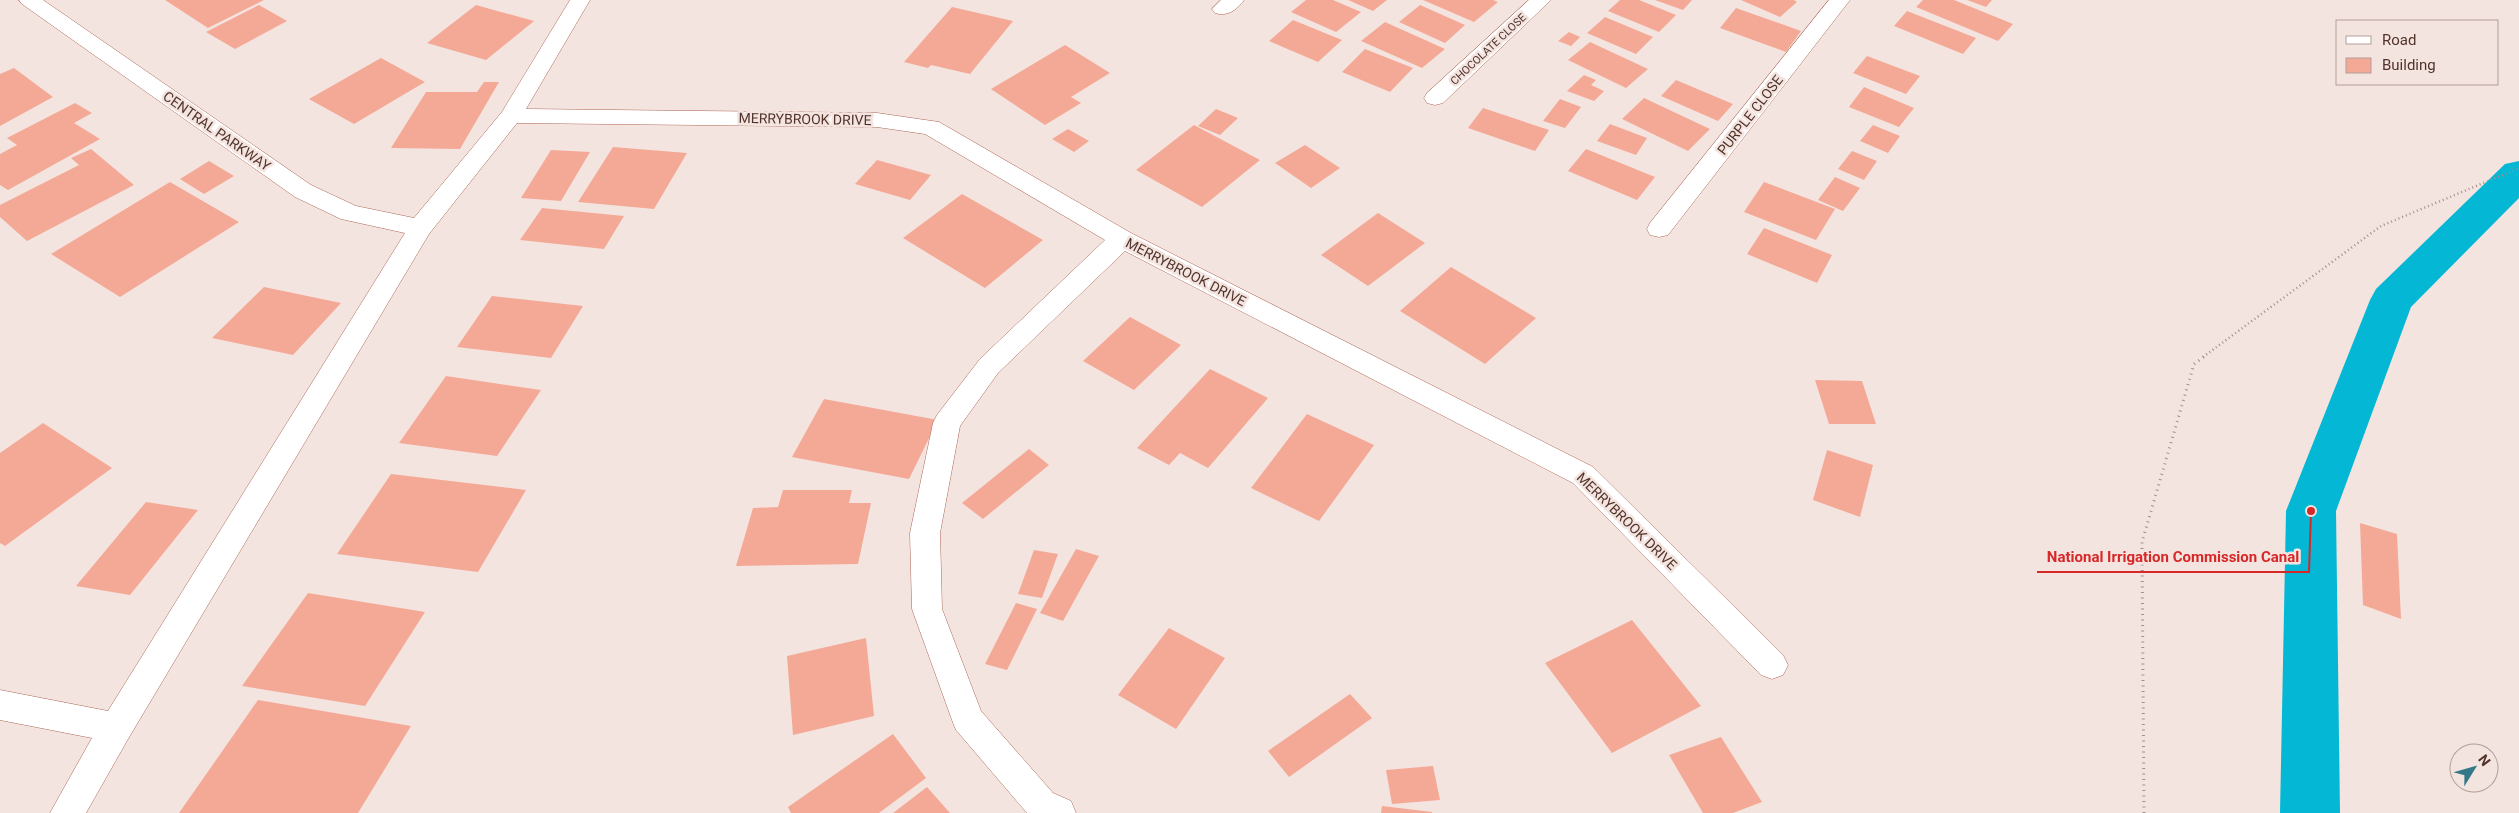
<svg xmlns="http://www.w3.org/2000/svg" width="2519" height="813" font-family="Roboto,sans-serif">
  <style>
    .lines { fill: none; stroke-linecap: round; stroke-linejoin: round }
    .canal { fill: #04b7d5; fill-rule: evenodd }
    .building { fill: #f4a996 }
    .minor-casing { stroke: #ac6856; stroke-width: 1 }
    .path-far1 { stroke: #a58e88; stroke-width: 2.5; stroke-dasharray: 1 3; stroke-linecap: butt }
    .path { stroke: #a58e88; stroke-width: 3; stroke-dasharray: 1 4.5; stroke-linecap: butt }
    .minor { fill: #fff; fill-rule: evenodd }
    .labels { text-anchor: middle; stroke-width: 5; stroke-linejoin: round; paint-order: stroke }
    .far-street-label { font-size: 11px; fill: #51332b; stroke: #f4e4e0 }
    .street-label { font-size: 14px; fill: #51332b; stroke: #f4e4e0 }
    .leader { fill: none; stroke: #d62828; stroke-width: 2 }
    .callout-dot { fill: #d62828; stroke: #f4e4e0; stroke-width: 2 }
    .callout-label { font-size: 15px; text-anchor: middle; font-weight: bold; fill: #d62828; stroke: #f4e4e0; stroke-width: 5; stroke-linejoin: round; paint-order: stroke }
  </style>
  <rect width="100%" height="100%" fill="#f4e4e0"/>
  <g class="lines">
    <path class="canal" d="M2519 161V198L2411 307 2336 511 2340 813H2280L2286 511 2370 300 2376 289 2505 164Z"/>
  </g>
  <path class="building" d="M165 0H264L208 28Z
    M1306 0H1333L1361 12 1336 32 1291 12Z
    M1348 0H1387L1373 11Z
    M1423 0H1493L1498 2 1474 22Z
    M1620 0H1639L1676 15 1659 32 1608 11Z
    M1655 0H1692L1683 10Z
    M1741 0H1794L1797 2 1780 17Z
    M1923 0H1954L2013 24 1998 41 1916 7Z
    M1967 0H1992L1986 7Z
    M259 5 287 21 235 49 206 32Z
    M476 5 534 21 486 60 427 43Z
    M1420 5 1465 25 1445 43 1399 22Z
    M952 7 1013 21 970 74 931 65 928 68 904 62Z
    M1736 8 1801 31 1786 52 1720 28Z
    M1907 11 1976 38 1963 54 1894 26Z
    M1605 17 1653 37 1636 54 1587 33Z
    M1293 20 1342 40 1318 62 1269 41Z
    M1385 22 1445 49 1422 68 1361 41Z
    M1569 32 1580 37 1571 46 1558 41Z
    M1590 42 1648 69 1626 88 1568 60Z
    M1065 45 1110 73 1071 97 1081 103 1045 125 991 89Z
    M1365 49 1413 68 1390 92 1342 72Z
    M1867 56 1920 76 1906 94 1853 73Z
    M381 58 425 82 354 124 309 99Z
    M14 68 53 97 0 126V74Z
    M1584 75 1596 80 1591 85 1604 91 1594 101 1567 91Z
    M1676 80 1733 104 1718 121 1661 96Z
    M484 82H499L460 149 391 148 426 92H477Z
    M1864 87 1914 108 1899 127 1849 107Z
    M1644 98 1710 129 1688 151 1622 119Z
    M1560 99 1581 107 1565 128 1543 121Z
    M75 103 92 113 74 123 100 139 8 190 0 185V154L17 145 7 138Z
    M1483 108 1549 130 1535 151 1468 128Z
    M1216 109 1238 118 1220 135 1198 126Z
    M1610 124 1647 138 1636 155 1597 141Z
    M1194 125 1260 160 1202 207 1136 170Z
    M1873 125 1900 136 1888 153 1860 141Z
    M1068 129 1089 141 1074 152 1052 139Z
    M1305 145 1340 168 1311 188 1275 163Z
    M613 147 687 153 654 209 578 202Z
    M91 149 134 185 27 241 0 217V205L79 165 71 158Z
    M1586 149 1655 177 1637 200 1568 171Z
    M551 150 590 152 561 201 521 198Z
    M1852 151 1877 161 1864 180 1838 169Z
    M877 160 931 175 910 200 855 184Z
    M209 161 234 176 204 194 180 179Z
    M1835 177 1860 188 1843 211 1818 200Z
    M170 182 239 222 120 297 51 254Z
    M1764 182 1835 209 1816 240 1744 212Z
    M962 194 1043 240 985 288 903 238Z
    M542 208 624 216 604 249 520 240Z
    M1378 213 1425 243 1368 286 1321 255Z
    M1764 228 1832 255 1817 283 1747 254Z
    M1451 267 1536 318 1485 364 1400 311Z
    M264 287 341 303 293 355 212 338Z
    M492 296 583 306 551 358 457 347Z
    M1130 317 1181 345 1134 390 1083 361Z
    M1210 369 1268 398 1208 468 1180 453 1169 465 1137 448Z
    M446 376 541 390 497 456 399 443Z
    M1815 380 1862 381 1876 424H1829Z
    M824 399 938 420 909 479 792 457Z
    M1307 414 1374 445 1319 521 1251 488Z
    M43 423 112 468 5 546 0 543V453Z
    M1029 449 1049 465 983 519 962 503Z
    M1827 450 1873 465 1860 517 1813 500Z
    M391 474 526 490 478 572 337 554Z
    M783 490H852L849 503H871L858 564 736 566 753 508 778 507Z
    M146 502 198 510 130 595 76 586Z
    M2360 523 2397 534 2401 619 2363 605Z
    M1076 549 1099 556 1063 621 1040 613Z
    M1034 550 1058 554 1042 598 1018 594Z
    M308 593 425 612 365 706 242 686Z
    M1016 603 1037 609 1007 670 985 664Z
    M1632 620 1701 706 1612 753 1545 663Z
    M1169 628 1225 658 1176 729 1118 695Z
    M866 638 874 716 793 735 787 656Z
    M1350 694 1372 718 1289 777 1268 751Z
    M258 700 411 726 358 813H179Z
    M893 734 926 778 879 813H791L788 807Z
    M1721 737 1762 802 1733 813H1703L1669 755Z
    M1433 766 1440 800 1392 804 1386 770Z
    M927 787 950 813H893Z
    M1382 806 1432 812V813H1381Z"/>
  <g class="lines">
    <defs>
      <path id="minor" d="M19 0H43L311 185 356 206 414 218 502 112 570 0H590L526 109 877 113 939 122 1131 233 1593 467 1783 655 1788 665 1783 675 1772 679 1761 675 1573 483 1125 251 998 373 960 426 940 533 942 609 981 711 1053 793 1071 801 1076 813H1027L956 730 952 720 912 609 910 533 933 423 937 415 980 359 1105 240 925 134 877 127 517 123 429 234 128 739 86 813H50L92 738 0 720V690L108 711 405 233 341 219 295 197 22 4Z
        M1221 0H1244C1237 10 1227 17 1215 13L1212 9Z
        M1529 0H1551L1443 103 1435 105 1427 103 1424 98 1427 93Z
        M1829 0H1850L1668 235 1659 237 1650 235 1647 229 1650 223Z"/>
    </defs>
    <use href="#minor" class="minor-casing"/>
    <path class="path-far1" d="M2203 357 2381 226 2519 168"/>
    <path class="path" d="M2144 813 2142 542 2194 364 2205 356"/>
    <use href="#minor" class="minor"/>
  </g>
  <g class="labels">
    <g class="far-street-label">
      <text transform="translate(1488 49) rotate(-43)" y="4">CHOCOLATE CLOSE</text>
    </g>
    <g class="street-label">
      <text transform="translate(1750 115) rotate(-52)" y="5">PURPLE CLOSE</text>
      <text transform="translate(805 119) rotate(1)" y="5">MERRYBROOK DRIVE</text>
      <text transform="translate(217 131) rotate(35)" y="5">CENTRAL PARKWAY</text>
      <text transform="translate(1186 272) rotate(27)" y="5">MERRYBROOK DRIVE</text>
      <text transform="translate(1627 521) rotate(44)" y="5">MERRYBROOK DRIVE</text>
    </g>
  </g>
  <path class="leader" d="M2311 511L2309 572H2037"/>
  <circle class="callout-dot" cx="2311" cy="511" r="5"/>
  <g class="callout-label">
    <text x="2173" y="562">National Irrigation Commission Canal</text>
  </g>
  <rect x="2336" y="20" width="162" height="65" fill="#f4e4e0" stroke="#b39d98"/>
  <rect x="2346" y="36" width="25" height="8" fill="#ffffff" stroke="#b39d98"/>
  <text x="2382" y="45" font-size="15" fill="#51332b">Road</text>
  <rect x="2346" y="58" width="25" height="15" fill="#f4a996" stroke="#b39d98"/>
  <text x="2382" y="70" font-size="15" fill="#51332b">Building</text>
  <g transform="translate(2474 768) rotate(53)"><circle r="24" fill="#f4e4e0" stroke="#b39d98"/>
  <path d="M0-4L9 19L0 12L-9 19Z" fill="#357989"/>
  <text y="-8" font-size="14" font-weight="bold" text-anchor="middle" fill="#51332b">N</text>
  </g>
</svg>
